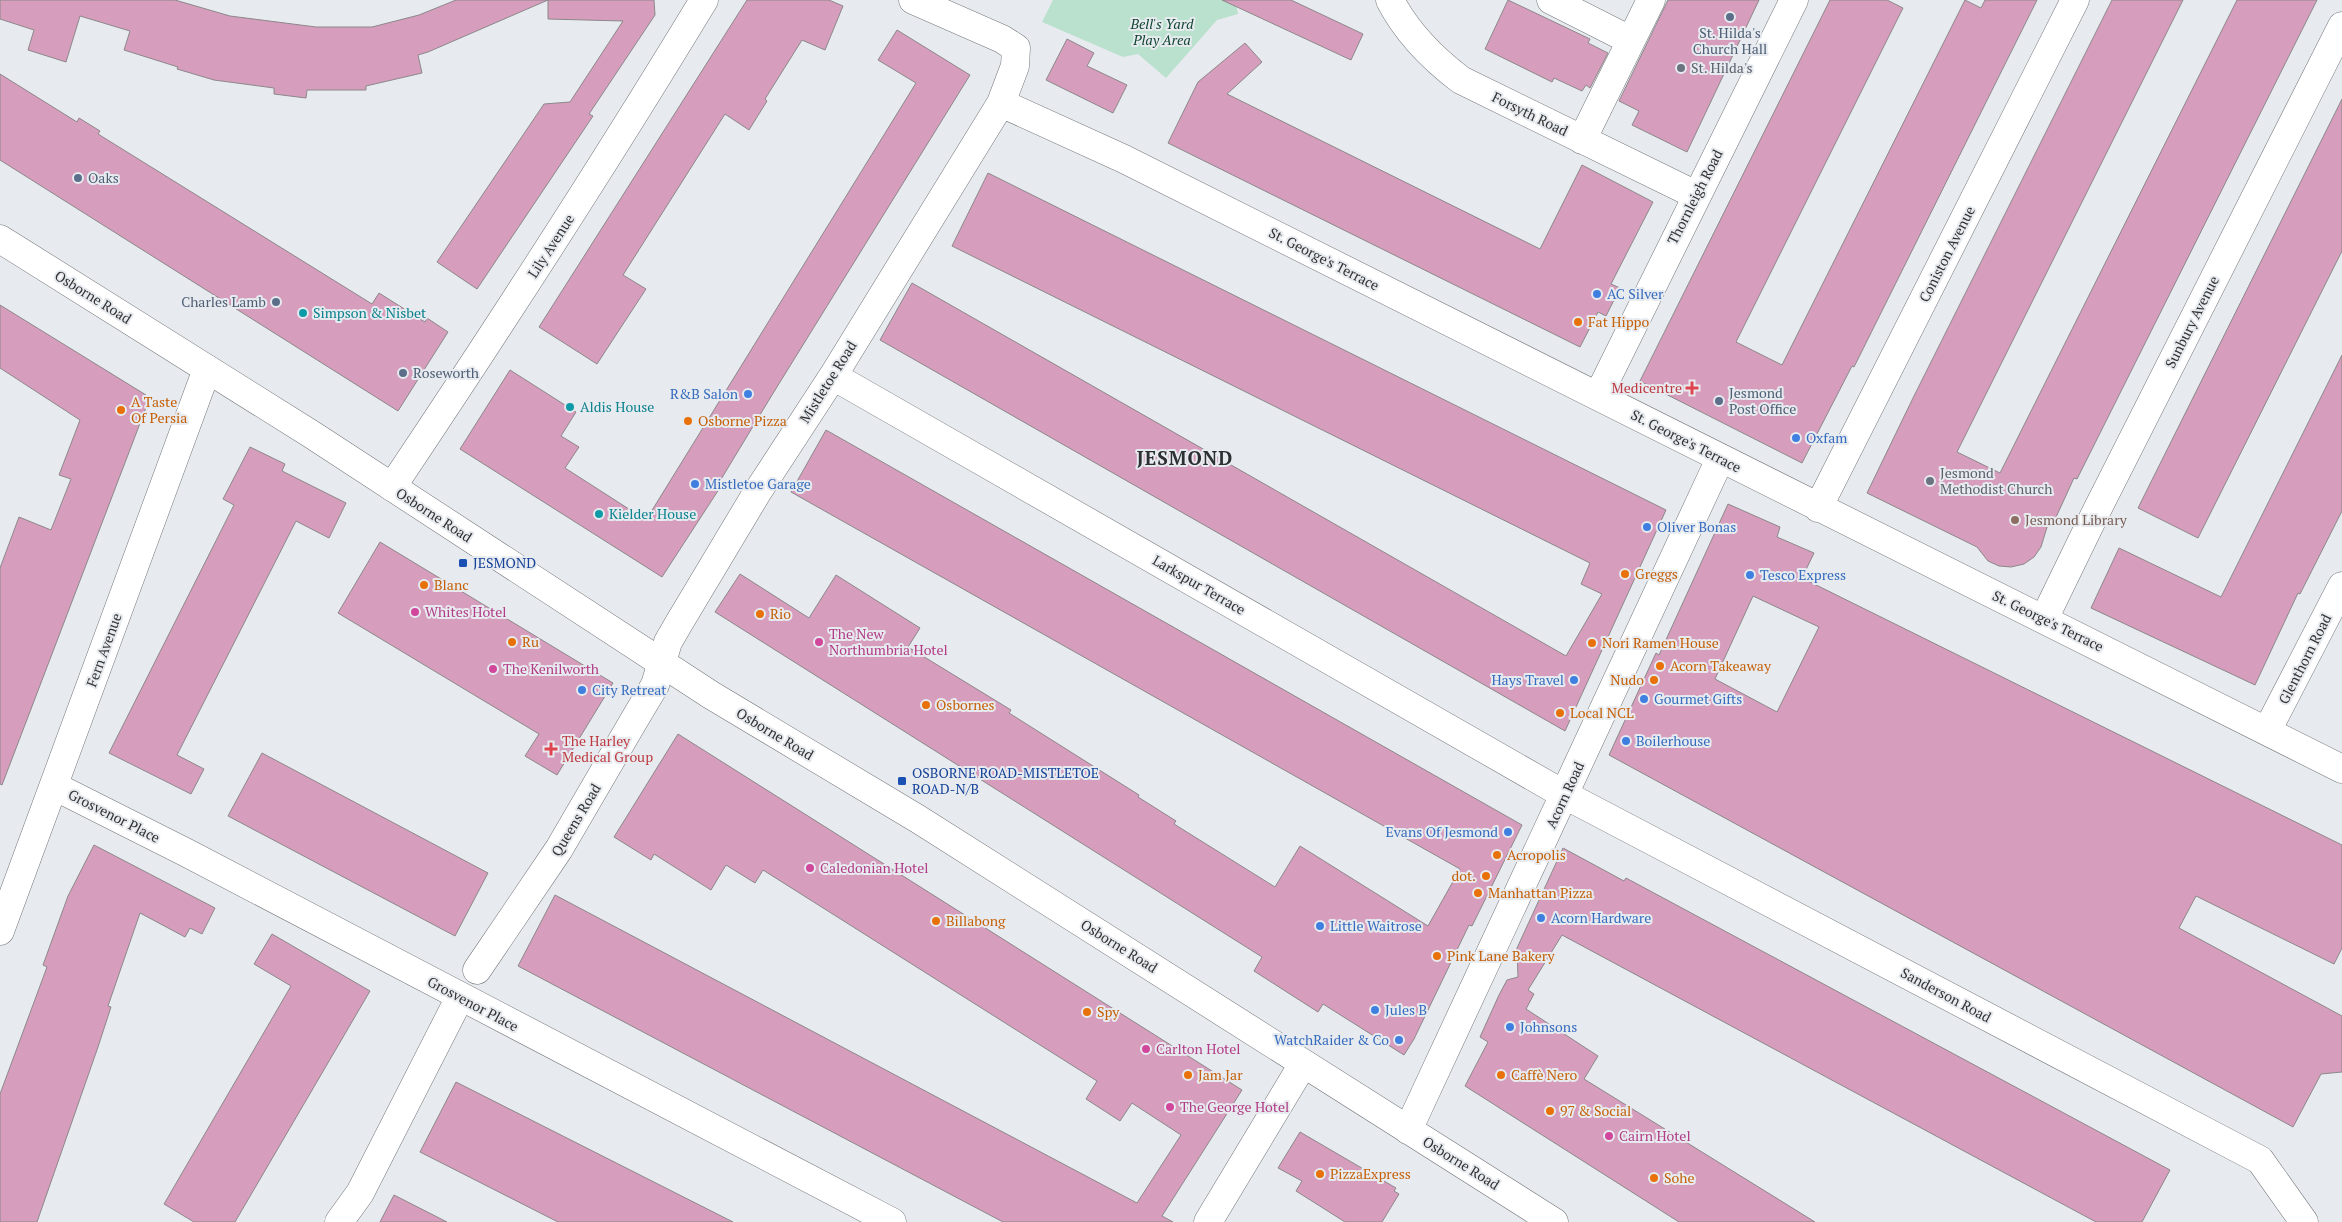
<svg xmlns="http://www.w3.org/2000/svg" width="2342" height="1222" font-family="'PT Serif',serif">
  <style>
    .green { fill: #bae1cd }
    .building { fill: #d69dbd; stroke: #8c888a; fill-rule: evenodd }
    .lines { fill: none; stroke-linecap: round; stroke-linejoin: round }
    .street-casing { stroke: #74777a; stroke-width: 29 }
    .secondary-casing { stroke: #74777a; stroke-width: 29 }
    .street { stroke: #fff; stroke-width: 28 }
    .secondary { stroke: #fff; stroke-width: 28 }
    .service-dot { fill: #5c6f8a; stroke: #e7ebef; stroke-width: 2 }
    .worship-dot { fill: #6b7280; stroke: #e7ebef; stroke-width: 2 }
    .shop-dot { fill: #3f7fe0; stroke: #e7ebef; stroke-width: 2 }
    .culture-dot { fill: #0f9aa8; stroke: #e7ebef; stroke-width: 2 }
    .food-dot { fill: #e8710a; stroke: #e7ebef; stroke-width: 2 }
    .health-dot { fill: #e0444e; stroke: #e7ebef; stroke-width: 2 }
    .education-dot { fill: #8d6e63; stroke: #e7ebef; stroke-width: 2 }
    .transit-dot { fill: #1a4fb4; stroke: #e7ebef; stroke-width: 2 }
    .hotel-dot { fill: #d1479c; stroke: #e7ebef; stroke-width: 2 }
    .labels { text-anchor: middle; stroke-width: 4; stroke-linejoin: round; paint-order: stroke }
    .park-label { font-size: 14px; font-style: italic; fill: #114531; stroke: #e7ebef }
    .service-label { font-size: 14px; fill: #4e5e75; stroke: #e7ebef; text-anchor: start }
    .worship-label { font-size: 14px; fill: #5b616d; stroke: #e7ebef; text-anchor: start }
    .street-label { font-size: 14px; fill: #313233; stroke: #e7ebef }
    .shop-label { font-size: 14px; fill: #366cbe; stroke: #e7ebef; text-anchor: start }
    .culture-label { font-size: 14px; fill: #0d838f; stroke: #e7ebef; text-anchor: start }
    .food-label { font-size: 14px; fill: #c56008; stroke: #e7ebef; text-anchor: start }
    .health-label { font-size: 14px; fill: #be3a42; stroke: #e7ebef; text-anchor: end }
    .education-label { font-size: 14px; fill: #785e54; stroke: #e7ebef; text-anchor: start }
    .transit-label { font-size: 14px; fill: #164399; stroke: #e7ebef; text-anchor: start }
    .hotel-label { font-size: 14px; fill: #b23c85; stroke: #e7ebef; text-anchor: start }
    .district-label { font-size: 19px; font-weight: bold; letter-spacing: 1px; fill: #2d3033; stroke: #e7ebef }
  </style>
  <rect width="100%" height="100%" fill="#e7ebef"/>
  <path class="green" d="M1053 0H1235L1238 14 1217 20 1166 78 1138 54 1123 57 1042 22Z"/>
  <path class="building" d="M0 0H175L230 16 316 27H372L419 15 456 0H654L655 15 589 114 593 116 477 289 437 262 544 104 570 102 623 21 548 19V0L428 52 418 55 422 73 366 86V90H307L306 98 274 94V88L214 80 177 69 178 67 124 50 130 31 80 16 66 62 28 50 34 30 0 19Z
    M747 0H829L843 6 825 50 802 40 765 99 767 101 749 130 725 114 623 275 646 289 597 364 539 327Z
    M1222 0H1291L1363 34 1351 60Z
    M1508 0 1590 39 1588 43 1608 53 1590 88 1586 85 1582 91 1554 78 1552 82 1485 49Z
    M1668 0H1759L1687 152 1632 125 1639 111 1619 101Z
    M1830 0H1887L1903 8 1736 342 1782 365 1965 0 1981 8 1985 0H2037L1854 367 1852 366 1802 463 1640 381Z
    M2112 0H2183L1957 452 2000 473 2237 0H2317L2077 479 2074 478 2052 526 2048 524 2041 547 2034 557 2024 564 2011 567 1999 566 1988 561 1977 547 1867 493 1913 398Z
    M897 30 970 75 772 395 720 481 723 483 662 577 460 449 510 370 576 412 561 436 579 447 565 468 646 520 916 83 878 60Z
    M1067 39 1094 53 1087 66 1127 85 1113 113 1046 80Z
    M1245 43 1262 62 1227 94 1540 249 1582 165 1653 202 1611 284 1620 288 1606 316 1598 312 1580 347 1168 143 1198 82Z
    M0 74 77 122 79 118 100 131 98 134 372 304 379 293 425 322 427 318 448 332 398 411 0 160Z
    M2342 99V251L2198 538 2138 508Z
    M988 173 1666 510 1565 731 880 340 912 283 1566 656 1602 594 1581 584 1590 563 952 246Z
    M0 305 146 395 147 405 2 785 0 784V568L19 517 51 530 71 479 59 475 80 420 0 368Z
    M2342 355V511L2300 594 2298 593 2255 685 2091 608 2119 548 2221 597Z
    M826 430 1522 825 1472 926 1469 925 1414 1039 1404 1055 1323 1004 1318 1012 1254 971 1262 957 715 612 740 574 809 618 836 575 920 628 908 647 1011 710 1009 713 1139 795 1138 797 1176 821 1174 824 1275 887 1300 846 1428 926 1460 869 791 492Z
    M250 447 285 464 282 471 346 503 329 538 296 521 177 755 204 769 191 794 109 753 234 505 223 499Z
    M1728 504 1780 527 1777 537 1814 553 1802 578 2342 845V948L2334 964 2196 896 2179 928 2342 1016V1072L2321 1074 2293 1127 1609 755 1656 653 1659 655ZM1753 596 1819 627 1777 712 1715 679Z
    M380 542 613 683 557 775 525 756 539 734 338 613Z
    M678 734 1242 1090 1162 1216 1173 1222H1003L518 966 555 895 1137 1203 1181 1135 1132 1103 1120 1121 1086 1099 1097 1081 763 870 755 883 726 865 711 890 654 854 651 860 614 837Z
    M262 753 488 873 455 936 228 816Z
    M94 845 215 908 202 934 190 928 185 937 140 913 108 1006 111 1007 98 1047 37 1222H0V1094L47 967 43 965 68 896Z
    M1563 848 1624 881 1626 878 2170 1170 2142 1222H2096L1562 935 1528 990 1534 994 1526 1009 1598 1056 1584 1079 1815 1222H1679L1465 1086 1488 1042 1480 1037 1499 995 1507 980 1518 977 1517 948Z
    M272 934 370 991 235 1222H194L164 1204 291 986 254 964Z
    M456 1082 733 1222H558L420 1152Z
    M1300 1132 1396 1188 1394 1191 1399 1194 1382 1222H1345L1296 1191 1302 1181 1278 1168Z
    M394 1195 447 1222H380Z"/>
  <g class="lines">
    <defs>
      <path id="street" d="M1390 0C1407 33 1432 58 1461 80L1696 195
        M1551 0 1630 40
        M1001 103 1124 159 2342 769
        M1582 140 1651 0
        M833 376 1565 795 2260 1160 2304 1222
        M1598 396 1794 0
        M392 487C499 327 604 165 704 0
        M1818 508 2075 0
        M2044 619 2097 510 2342 26
        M2267 731 2342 586
        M54 786 187 853 892 1222
        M0 931 207 369
        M477 970 559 849 633 722 655 685 668 642 679 623 758 491 833 376 1001 103 1015 66 1016 48 1002 39 913 0
        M1408 1130 1720 459
        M339 1222 360 1193 460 997
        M1208 1222 1303 1064"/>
      <path id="secondary" d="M0 239 311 434 711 695 918 819 1554 1222"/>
    </defs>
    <use href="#street" class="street-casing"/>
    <use href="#secondary" class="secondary-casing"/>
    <use href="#street" class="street"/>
    <use href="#secondary" class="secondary"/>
  </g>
  <g class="service-dot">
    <circle cx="1730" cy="17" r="5"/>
    <circle cx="78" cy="178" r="5"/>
    <circle cx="276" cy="302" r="5"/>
    <circle cx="403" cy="373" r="5"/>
    <circle cx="1719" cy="401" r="5"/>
  </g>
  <g class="worship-dot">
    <circle cx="1681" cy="68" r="5"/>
    <circle cx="1930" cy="481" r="5"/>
  </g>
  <g class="shop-dot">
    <circle cx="1597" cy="294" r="5"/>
    <circle cx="748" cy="394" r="5"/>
    <circle cx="1796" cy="438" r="5"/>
    <circle cx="695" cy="484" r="5"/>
    <circle cx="1647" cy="527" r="5"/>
    <circle cx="1750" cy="575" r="5"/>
    <circle cx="1574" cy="680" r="5"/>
    <circle cx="582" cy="690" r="5"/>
    <circle cx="1644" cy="699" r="5"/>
    <circle cx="1626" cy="741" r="5"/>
    <circle cx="1508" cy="832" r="5"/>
    <circle cx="1541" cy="918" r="5"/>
    <circle cx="1320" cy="926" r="5"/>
    <circle cx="1375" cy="1010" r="5"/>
    <circle cx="1510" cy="1027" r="5"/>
    <circle cx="1399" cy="1040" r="5"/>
  </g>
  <g class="culture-dot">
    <circle cx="303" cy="313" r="5"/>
    <circle cx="570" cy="407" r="5"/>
    <circle cx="599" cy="514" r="5"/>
  </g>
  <g class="food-dot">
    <circle cx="1578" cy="322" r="5"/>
    <circle cx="121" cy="410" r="5"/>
    <circle cx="688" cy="421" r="5"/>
    <circle cx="1625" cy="574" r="5"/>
    <circle cx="424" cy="585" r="5"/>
    <circle cx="760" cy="614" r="5"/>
    <circle cx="512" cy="642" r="5"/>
    <circle cx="1592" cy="643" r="5"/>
    <circle cx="1660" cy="666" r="5"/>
    <circle cx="1654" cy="680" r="5"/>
    <circle cx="926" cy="705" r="5"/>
    <circle cx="1560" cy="713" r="5"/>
    <circle cx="1497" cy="855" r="5"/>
    <circle cx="1486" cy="876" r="5"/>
    <circle cx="1478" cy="893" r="5"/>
    <circle cx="936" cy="921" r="5"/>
    <circle cx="1437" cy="956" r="5"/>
    <circle cx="1087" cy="1012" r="5"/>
    <circle cx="1188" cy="1075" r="5"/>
    <circle cx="1501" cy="1075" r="5"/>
    <circle cx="1550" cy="1111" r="5"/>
    <circle cx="1320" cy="1174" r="5"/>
    <circle cx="1654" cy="1178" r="5"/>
  </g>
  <g class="health-dot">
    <path d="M1689.5 380.5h5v5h5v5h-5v5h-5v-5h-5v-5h5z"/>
    <path d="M548.5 741.5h5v5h5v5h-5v5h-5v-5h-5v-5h5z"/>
  </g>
  <circle class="education-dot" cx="2015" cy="520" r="5"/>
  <g class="transit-dot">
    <rect x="458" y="558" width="10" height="10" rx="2.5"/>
    <rect x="897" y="776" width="10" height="10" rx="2.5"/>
  </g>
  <g class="hotel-dot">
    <circle cx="415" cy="612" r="5"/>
    <circle cx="819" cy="642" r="5"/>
    <circle cx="493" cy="669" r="5"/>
    <circle cx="810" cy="868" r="5"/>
    <circle cx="1146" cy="1049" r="5"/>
    <circle cx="1170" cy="1107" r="5"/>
    <circle cx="1609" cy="1136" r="5"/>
  </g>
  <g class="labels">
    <g class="park-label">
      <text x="1162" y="29">Bell's Yard<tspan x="1162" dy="16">Play Area</tspan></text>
    </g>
    <g class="service-label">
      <text x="1730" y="38" text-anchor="middle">St. Hilda's<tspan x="1730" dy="16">Church Hall</tspan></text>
      <text x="88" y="183">Oaks</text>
      <text x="266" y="307" text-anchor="end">Charles Lamb</text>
      <text x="413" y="378">Roseworth</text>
      <text x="1729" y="398">Jesmond<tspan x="1729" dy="16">Post Office</tspan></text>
    </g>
    <g class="worship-label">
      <text x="1691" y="73">St. Hilda's</text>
      <text x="1940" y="478">Jesmond<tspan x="1940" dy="16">Methodist Church</tspan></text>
    </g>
    <g class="street-label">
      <text transform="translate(1530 114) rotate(26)" y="5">Forsyth Road</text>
      <text transform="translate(1695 197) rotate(-63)" y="5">Thornleigh Road</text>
      <text transform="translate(551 246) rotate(-57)" y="5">Lily Avenue</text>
      <text transform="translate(1947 254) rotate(-63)" y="5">Coniston Avenue</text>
      <text transform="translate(1324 259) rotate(27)" y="5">St. George's Terrace</text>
      <text transform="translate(93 297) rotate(32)" y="5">Osborne Road</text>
      <text transform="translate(2192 322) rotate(-63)" y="5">Sunbury Avenue</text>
      <text transform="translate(828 382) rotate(-58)" y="5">Mistletoe Road</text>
      <text transform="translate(1686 441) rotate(27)" y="5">St. George's Terrace</text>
      <text transform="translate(434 515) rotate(33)" y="5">Osborne Road</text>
      <text transform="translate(1199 585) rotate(30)" y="5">Larkspur Terrace</text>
      <text transform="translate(2048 621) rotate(26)" y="5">St. George's Terrace</text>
      <text transform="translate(104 650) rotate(-70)" y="5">Fern Avenue</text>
      <text transform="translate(2305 659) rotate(-63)" y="5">Glenthorn Road</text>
      <text transform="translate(775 734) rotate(31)" y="5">Osborne Road</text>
      <text transform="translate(1565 795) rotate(-65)" y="5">Acorn Road</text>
      <text transform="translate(114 816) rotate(27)" y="5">Grosvenor Place</text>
      <text transform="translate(576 820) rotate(-59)" y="5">Queens Road</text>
      <text transform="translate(1119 946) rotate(32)" y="5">Osborne Road</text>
      <text transform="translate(1946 995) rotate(28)" y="5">Sanderson Road</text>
      <text transform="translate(473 1004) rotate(28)" y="5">Grosvenor Place</text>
      <text transform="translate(1461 1163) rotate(32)" y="5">Osborne Road</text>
    </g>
    <g class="shop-label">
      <text x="1607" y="299">AC Silver</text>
      <text x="738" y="399" text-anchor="end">R&amp;B Salon</text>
      <text x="1806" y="443">Oxfam</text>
      <text x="705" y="489">Mistletoe Garage</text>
      <text x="1657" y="532">Oliver Bonas</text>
      <text x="1760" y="580">Tesco Express</text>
      <text x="1564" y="685" text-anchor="end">Hays Travel</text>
      <text x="592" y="695">City Retreat</text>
      <text x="1654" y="704">Gourmet Gifts</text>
      <text x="1636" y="746">Boilerhouse</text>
      <text x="1498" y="837" text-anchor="end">Evans Of Jesmond</text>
      <text x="1551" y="923">Acorn Hardware</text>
      <text x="1330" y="931">Little Waitrose</text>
      <text x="1385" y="1015">Jules B</text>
      <text x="1520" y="1032">Johnsons</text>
      <text x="1389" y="1045" text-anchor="end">WatchRaider &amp; Co</text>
    </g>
    <g class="culture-label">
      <text x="313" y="318">Simpson &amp; Nisbet</text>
      <text x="580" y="412">Aldis House</text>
      <text x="609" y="519">Kielder House</text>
    </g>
    <g class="food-label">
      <text x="1588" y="327">Fat Hippo</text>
      <text x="131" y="407">A Taste<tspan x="131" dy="16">Of Persia</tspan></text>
      <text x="698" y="426">Osborne Pizza</text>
      <text x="1635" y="579">Greggs</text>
      <text x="434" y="590">Blanc</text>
      <text x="770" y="619">Rio</text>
      <text x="522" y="647">Ru</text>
      <text x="1602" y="648">Nori Ramen House</text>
      <text x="1670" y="671">Acorn Takeaway</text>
      <text x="1644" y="685" text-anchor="end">Nudo</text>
      <text x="936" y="710">Osbornes</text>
      <text x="1570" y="718">Local NCL</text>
      <text x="1507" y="860">Acropolis</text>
      <text x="1476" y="881" text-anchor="end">dot.</text>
      <text x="1488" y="898">Manhattan Pizza</text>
      <text x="946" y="926">Billabong</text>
      <text x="1447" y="961">Pink Lane Bakery</text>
      <text x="1097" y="1017">Spy</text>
      <text x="1198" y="1080">Jam Jar</text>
      <text x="1511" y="1080">Caffè Nero</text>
      <text x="1560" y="1116">97 &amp; Social</text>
      <text x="1330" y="1179">PizzaExpress</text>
      <text x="1664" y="1183">Sohe</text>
    </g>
    <g class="health-label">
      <text x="1682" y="393">Medicentre</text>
      <text x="562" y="746" text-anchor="start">The Harley<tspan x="562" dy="16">Medical Group</tspan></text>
    </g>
    <g class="education-label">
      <text x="2025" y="525">Jesmond Library</text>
    </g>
    <g class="transit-label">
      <text x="473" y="568">JESMOND</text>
      <text x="912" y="778">OSBORNE ROAD-MISTLETOE<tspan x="912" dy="16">ROAD-N/B</tspan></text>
    </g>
    <g class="hotel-label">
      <text x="425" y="617">Whites Hotel</text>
      <text x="829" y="639">The New<tspan x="829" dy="16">Northumbria Hotel</tspan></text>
      <text x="503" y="674">The Kenilworth</text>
      <text x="820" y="873">Caledonian Hotel</text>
      <text x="1156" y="1054">Carlton Hotel</text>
      <text x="1180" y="1112">The George Hotel</text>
      <text x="1619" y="1141">Cairn Hotel</text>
    </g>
    <g class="district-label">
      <text x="1185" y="465">JESMOND</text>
    </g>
  </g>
</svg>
